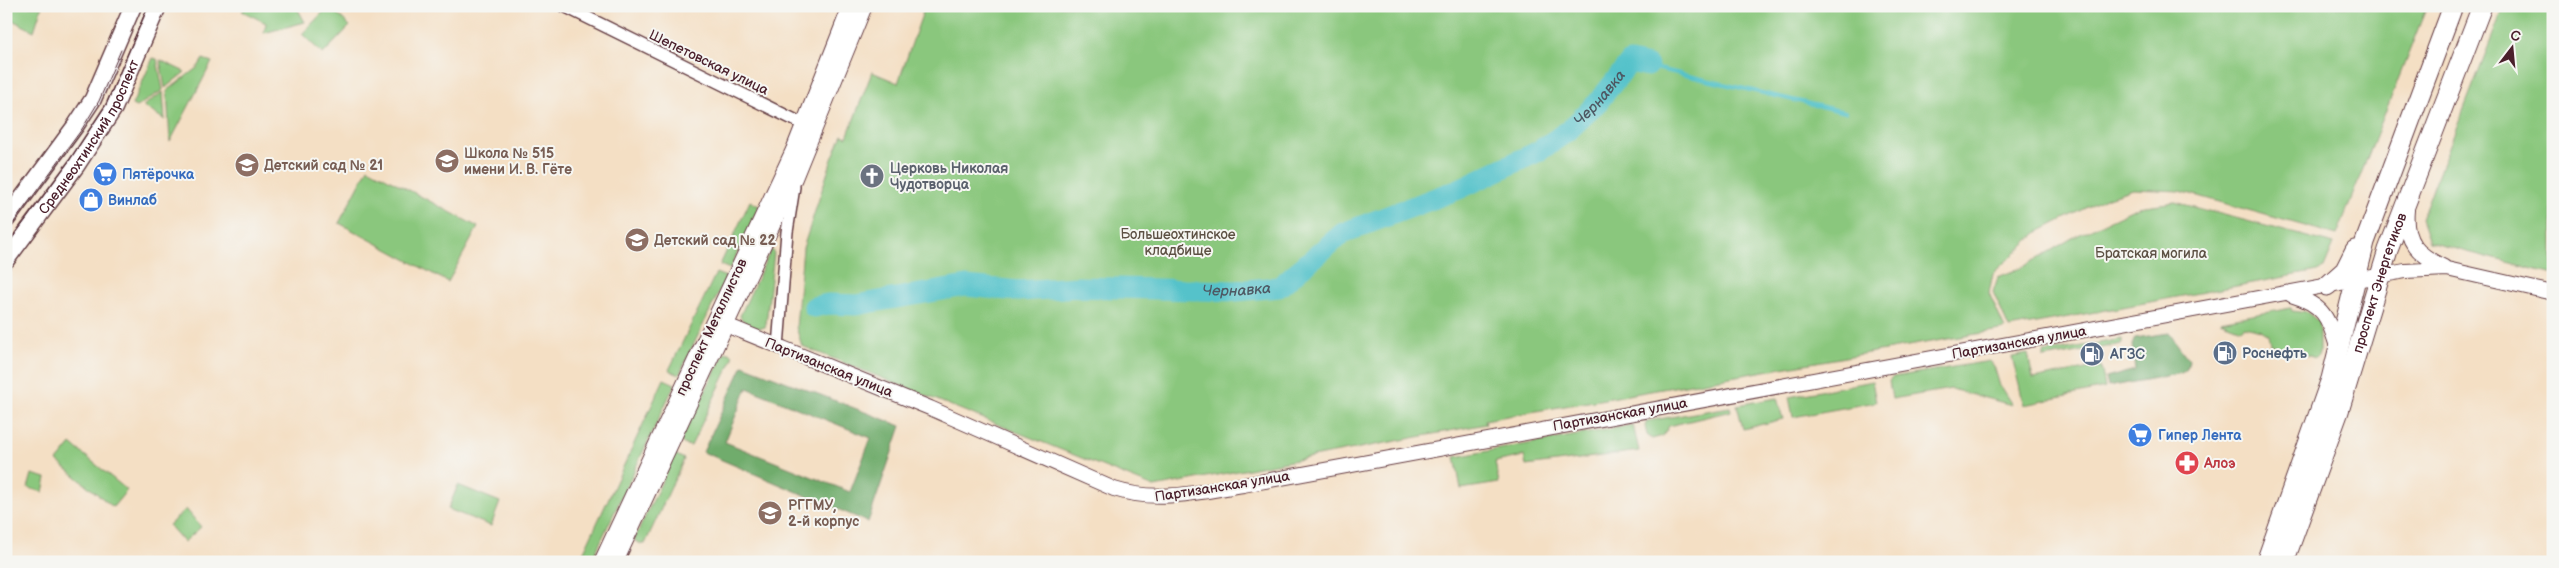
<svg xmlns="http://www.w3.org/2000/svg" width="2559" height="568" font-family="'Balsamiq Sans',sans-serif">
  <style>
    .green { fill: #8ac77d; stroke: #6a7354 }
    .forest { fill: #6fac6c; stroke: #5c664c; fill-rule: evenodd }
    .lines { fill: none; stroke-linecap: round; stroke-linejoin: round }
    .stream { stroke: #54c2ca; stroke-width: 4 }
    .river { stroke: #54c2ca; stroke-width: 21 }
    .minor-casing { stroke: #643c42; stroke-width: 14 }
    .tertiary-casing { stroke: #643c42; stroke-width: 16 }
    .secondary-casing { stroke: #643c42; stroke-width: 19 }
    .primary-casing { stroke: #643c42; stroke-width: 21 }
    .minor { stroke: #fff; stroke-width: 11 }
    .tertiary { stroke: #fff; stroke-width: 14 }
    .secondary { stroke: #fff; stroke-width: 16 }
    .primary { stroke: #fff; stroke-width: 19 }
    .tram { stroke: #4a1f2b; stroke-width: 1 }
    .labels { text-anchor: middle; stroke-width: 4; stroke-linejoin: round; paint-order: stroke }
    .street-label { font-size: 14px; fill: #4a1f2b; stroke: #f6f6f2 }
    .education-label { font-size: 14px; font-weight: bold; fill: #785e54; stroke: #f6f6f2; text-anchor: start }
    .worship-label { font-size: 14px; font-weight: bold; fill: #5b616d; stroke: #f6f6f2; text-anchor: start }
    .shop-label { font-size: 14px; font-weight: bold; fill: #366cbe; stroke: #f6f6f2; text-anchor: start }
    .park-label { font-size: 14px; fill: #5d5144; stroke: #f6f6f2 }
    .service-label { font-size: 14px; font-weight: bold; fill: #4e5e75; stroke: #f6f6f2; text-anchor: start }
    .health-label { font-size: 14px; font-weight: bold; fill: #be3a42; stroke: #f6f6f2; text-anchor: start }
    .water-label { font-size: 15px; font-style: italic; fill: #4e5863; stroke: #f6f6f2 }
  </style>
  <rect width="100%" height="100%" fill="#f6f6f2"/>
  <filter id="ink" filterUnits="userSpaceOnUse"><feTurbulence type="fractalNoise" baseFrequency=".02" numOctaves="2"/><feDisplacementMap in="SourceGraphic" scale="10" xChannelSelector="R" yChannelSelector="G"/><feConvolveMatrix kernelMatrix="1 2 1 2 8 2 1 2 1" color-interpolation-filters="sRGB"/></filter>
  <filter id="wash" filterUnits="userSpaceOnUse"><feTurbulence type="fractalNoise" baseFrequency=".0096" numOctaves="4" result="noise"/><feDisplacementMap in="SourceGraphic" scale="20" xChannelSelector="R" yChannelSelector="G"/><feGaussianBlur stdDeviation="1.12" result="paint"/><feColorMatrix in="noise" values="0 0 0 0 0 0 0 0 0 0 0 0 0 0 0 0 0 1.4 0 .05"/><feComposite in="paint" operator="in"/></filter>
  <g filter="url(#wash)">
    <rect width="100%" height="100%" fill="#f4dfc4"/>
    <path class="green" d="M6 6H42L34 31 6 17Z
      M247 6H296L305 22 264 33 266 23 242 11Z
      M329 6 350 26 323 54 302 34Z
      M925 6H2427L2337 235 2180 191 2133 189 2105 198 2038 232 1993 273 1989 293 2005 329 1485 420 1486 424 1154 487 802 346 796 327 803 248 832 159 842 135 847 137 872 72 898 83Z
      M2504 6H2553V274L2429 242 2421 219Z
      M153 58 157 59 163 90 136 107 132 105Z
      M203 59 212 62 170 142 167 91 198 67Z
      M160 60 185 72 165 88Z
      M163 92 165 120 143 106Z
      M368 168 478 227 448 282 339 223Z
      M750 201 759 206 730 269 720 265Z
      M2175 202 2334 244 2324 268 2318 271 2009 328 1993 292 1998 277 2023 267 2074 237 2138 207Z
      M771 249 774 253 766 324 765 327C757 331 743 324 740 316Z
      M716 273 726 277 679 375 669 370Z
      M2291 308 2292 311 2308 313 2319 322V354L2316 358 2271 345 2269 335 2261 330 2243 326 2241 329 2220 321Z
      M2122 339V344L2044 358V353Z
      M725 352 732 354 733 358 691 446 685 445 680 441Z
      M2028 354 2033 379 2101 366 2105 388 2024 405 2012 357Z
      M1990 361 1994 366 2000 386 2012 405 1951 389 1892 399 1889 381 1893 377Z
      M664 379 675 384 591 562H579Z
      M1872 381 1876 402 1793 417 1789 397Z
      M1777 398 1783 419 1743 429 1737 405Z
      M1730 407 1731 411 1669 426 1663 436 1652 439 1647 435 1645 426 1647 421Z
      M1633 425 1639 451 1526 466 1524 456 1495 462 1499 483 1461 489 1455 457Z
      M71 444 127 490 113 507 57 461Z
      M675 454 684 459 645 544H641L634 540Z
      M32 474 46 478 43 492 28 488Z
      M458 485 500 502 491 526 448 509Z
      M186 509 201 527 184 542 169 525Z"/>
    <path class="forest" d="M2169 333 2189 360 2187 369 2182 373 2108 387 2106 378 2135 370 2132 345 2135 338Z
      M743 365 901 426 868 522 703 452ZM747 388 871 438 850 492 725 442Z"/>
    <g class="lines">
      <path class="stream" d="M1659 69 1845 112"/>
      <path class="river" id="s1" d="M814 307 828 304 856 305 966 286 1019 291 1077 287 1236 291 1279 287 1343 233 1459 189 1539 151 1568 131 1598 102 1630 62 1648 66"/>
    </g>
  </g>
  <g filter="url(#ink)">
    <g class="lines">
      <defs>
        <path id="minor" d="M564 6 811 128
          M778 347 787 232 794 187"/>
        <path id="tertiary" d="M2407 210C2404 242 2417 254 2444 267
          M2291 295C2325 305 2328 318 2338 350
          M714 320 930 408 1114 489C1157 503 1199 492 1243 485L2405 271 2447 269 2553 293
          M601 562 793 150 850 6
          M616 562 795 178 865 6"/>
        <g id="secondary">
          <path d="M6 220 76 125 93 99 133 6"/>
          <path id="s2" d="M6 260 76 166 114 108 158 6"/>
        </g>
        <g id="primary">
          <path d="M2327 286 2345 270 2355 250"/>
          <path d="M2266 562 2331 379 2365 242 2453 6"/>
          <path id="s3" d="M2284 562 2339 411 2388 250 2482 6"/>
        </g>
      </defs>
      <use href="#minor" class="minor-casing"/>
      <use href="#tertiary" class="tertiary-casing"/>
      <use href="#secondary" class="secondary-casing"/>
      <use href="#primary" class="primary-casing"/>
      <use href="#minor" class="minor"/>
      <use href="#tertiary" class="tertiary"/>
      <use href="#secondary" class="secondary"/>
      <use href="#primary" class="primary"/>
      <path class="tram" d="M6 233 82 129 99 101 121 50
        M6 247 69 161 106 105 148 6"/>
    </g>
  </g>
  <defs>
    <symbol id="school-disc" viewBox="-11 -11 22 22"><circle r="9.5" fill="#8d6e63" stroke="#f6f6f2"/><path d="M0-5L7-2L0 1L-7-2ZM-4 1L0 2.5L4 1V4Q0 6-4 4Z" fill="#fff"/></symbol>
    <symbol id="supermarket-disc" viewBox="-11 -11 22 22"><circle r="9.5" fill="#3f7fe0" stroke="#f6f6f2"/><path d="M-6-5.5h2.5l.6 2H6L4.5 2H-2.5L-4.4-4H-6ZM-1.5 3.2a1.3 1.3 0 1 0 .1 0ZM3 3.2a1.3 1.3 0 1 0 .1 0Z" fill="#fff"/></symbol>
    <symbol id="church-disc" viewBox="-11 -11 22 22"><circle r="9.5" fill="#6b7280" stroke="#f6f6f2"/><path d="M-1.2-6h2.4v3.5h3.3v2.4h-3.3V6h-2.4V-.1h-3.3v-2.4h3.3Z" fill="#fff"/></symbol>
    <symbol id="shop-disc" viewBox="-11 -11 22 22"><circle r="9.5" fill="#3f7fe0" stroke="#f6f6f2"/><path d="M-5-2.5h2.3a2.7 3.5 0 0 1 5.4 0H5L5.5 6h-11ZM-1.5-2.5h3a1.5 2.3 0 0 0-3 0Z" fill="#fff"/></symbol>
    <symbol id="fuel-disc" viewBox="-11 -11 22 22"><circle r="9.5" fill="#5c6f8a" stroke="#f6f6f2"/><path d="M-5.5-6h7V0h2V4h1.3V-2.5L3-4.5l.8-.8L6-3V5H2.5V1h-1V6h-7ZM-4.2-4.7v3.2H.2V-4.7Z" fill="#fff"/></symbol>
    <symbol id="pharmacy-disc" viewBox="-11 -11 22 22"><circle r="9.5" fill="#e0444e" stroke="#f6f6f2"/><path d="M-2-6h4v4h4v4h-4v4h-4v-4h-4v-4h4Z" fill="#fff"/></symbol>
    <symbol id="university-disc" viewBox="-11 -11 22 22"><circle r="9.5" fill="#8d6e63" stroke="#f6f6f2"/><path d="M0-5L7-2L0 1L-7-2ZM-4 1L0 2.5L4 1V4Q0 6-4 4Z" fill="#fff"/></symbol>
  </defs>
  <g fill-rule="evenodd">
    <use href="#school-disc" x="433" y="147" width="28" height="28"/>
    <use href="#school-disc" x="233" y="151" width="28" height="28"/>
    <use href="#supermarket-disc" x="91" y="160" width="28" height="28"/>
    <use href="#church-disc" x="858" y="162" width="28" height="28"/>
    <use href="#shop-disc" x="77" y="186" width="28" height="28"/>
    <use href="#school-disc" x="623" y="226" width="28" height="28"/>
    <use href="#fuel-disc" x="2211" y="339" width="28" height="28"/>
    <use href="#fuel-disc" x="2078" y="340" width="28" height="28"/>
    <use href="#supermarket-disc" x="2126" y="421" width="28" height="28"/>
    <use href="#pharmacy-disc" x="2173" y="449" width="28" height="28"/>
    <use href="#university-disc" x="756" y="499" width="28" height="28"/>
  </g>
  <g class="labels">
    <g class="street-label">
      <text transform="translate(709 62) rotate(26)" y="5">Шепетовская улица</text>
      <text dy="5" stroke="none"><textPath href="#s2" startOffset="149">Среднеохтинский проспект</textPath></text>
      <text dy="5" stroke="none"><textPath href="#s3" startOffset="295">проспект Энергетиков</textPath></text>
      <text transform="translate(711 327) rotate(-65)" y="5">проспект Металлистов</text>
      <text transform="translate(2019 342) rotate(-10)" y="5">Партизанская улица</text>
      <text transform="translate(829 367) rotate(22)" y="5">Партизанская улица</text>
      <text transform="translate(1620 414) rotate(-10)" y="5">Партизанская улица</text>
      <text transform="translate(1222 486) rotate(-9)" y="5">Партизанская улица</text>
    </g>
    <g class="education-label">
      <text x="464" y="158">Школа № 515<tspan x="464" dy="16">имени И. В. Гёте</tspan></text>
      <text x="264" y="170">Детский сад № 21</text>
      <text x="654" y="245">Детский сад № 22</text>
      <text x="788" y="510">РГГМУ,<tspan x="788" dy="16">2-й корпус</tspan></text>
    </g>
    <g class="worship-label">
      <text x="890" y="173">Церковь Николая<tspan x="890" dy="16">Чудотворца</tspan></text>
    </g>
    <g class="shop-label">
      <text x="122" y="179">Пятёрочка</text>
      <text x="108" y="205">Винлаб</text>
      <text x="2158" y="440">Гипер Лента</text>
    </g>
    <g class="park-label">
      <text x="1178" y="239">Большеохтинское<tspan x="1178" dy="16">кладбище</tspan></text>
      <text x="2151" y="258">Братская могила</text>
    </g>
    <g class="service-label">
      <text x="2242" y="358">Роснефть</text>
      <text x="2110" y="359">АГЗС</text>
    </g>
    <g class="health-label">
      <text x="2204" y="468">Алоэ</text>
    </g>
    <g class="water-label">
      <text dy="5" stroke="none"><textPath href="#s1" startOffset="845">Чернавка</textPath></text>
      <text dy="5" stroke="none"><textPath href="#s1" startOffset="425">Чернавка</textPath></text>
    </g>
  </g>
  <rect width="2559" height="568" fill="none" stroke="#f6f6f2" stroke-width="25"/>
  <g transform="translate(2512 48) rotate(16)" stroke="#f6f6f2" stroke-width="4" paint-order="stroke">
  <path d="M0-4L9 19L0 12L-9 19Z" fill="#4a1f2b"/>
  <text y="-8" font-size="14" font-weight="bold" text-anchor="middle" fill="#4a1f2b">С</text>
  </g>
</svg>
